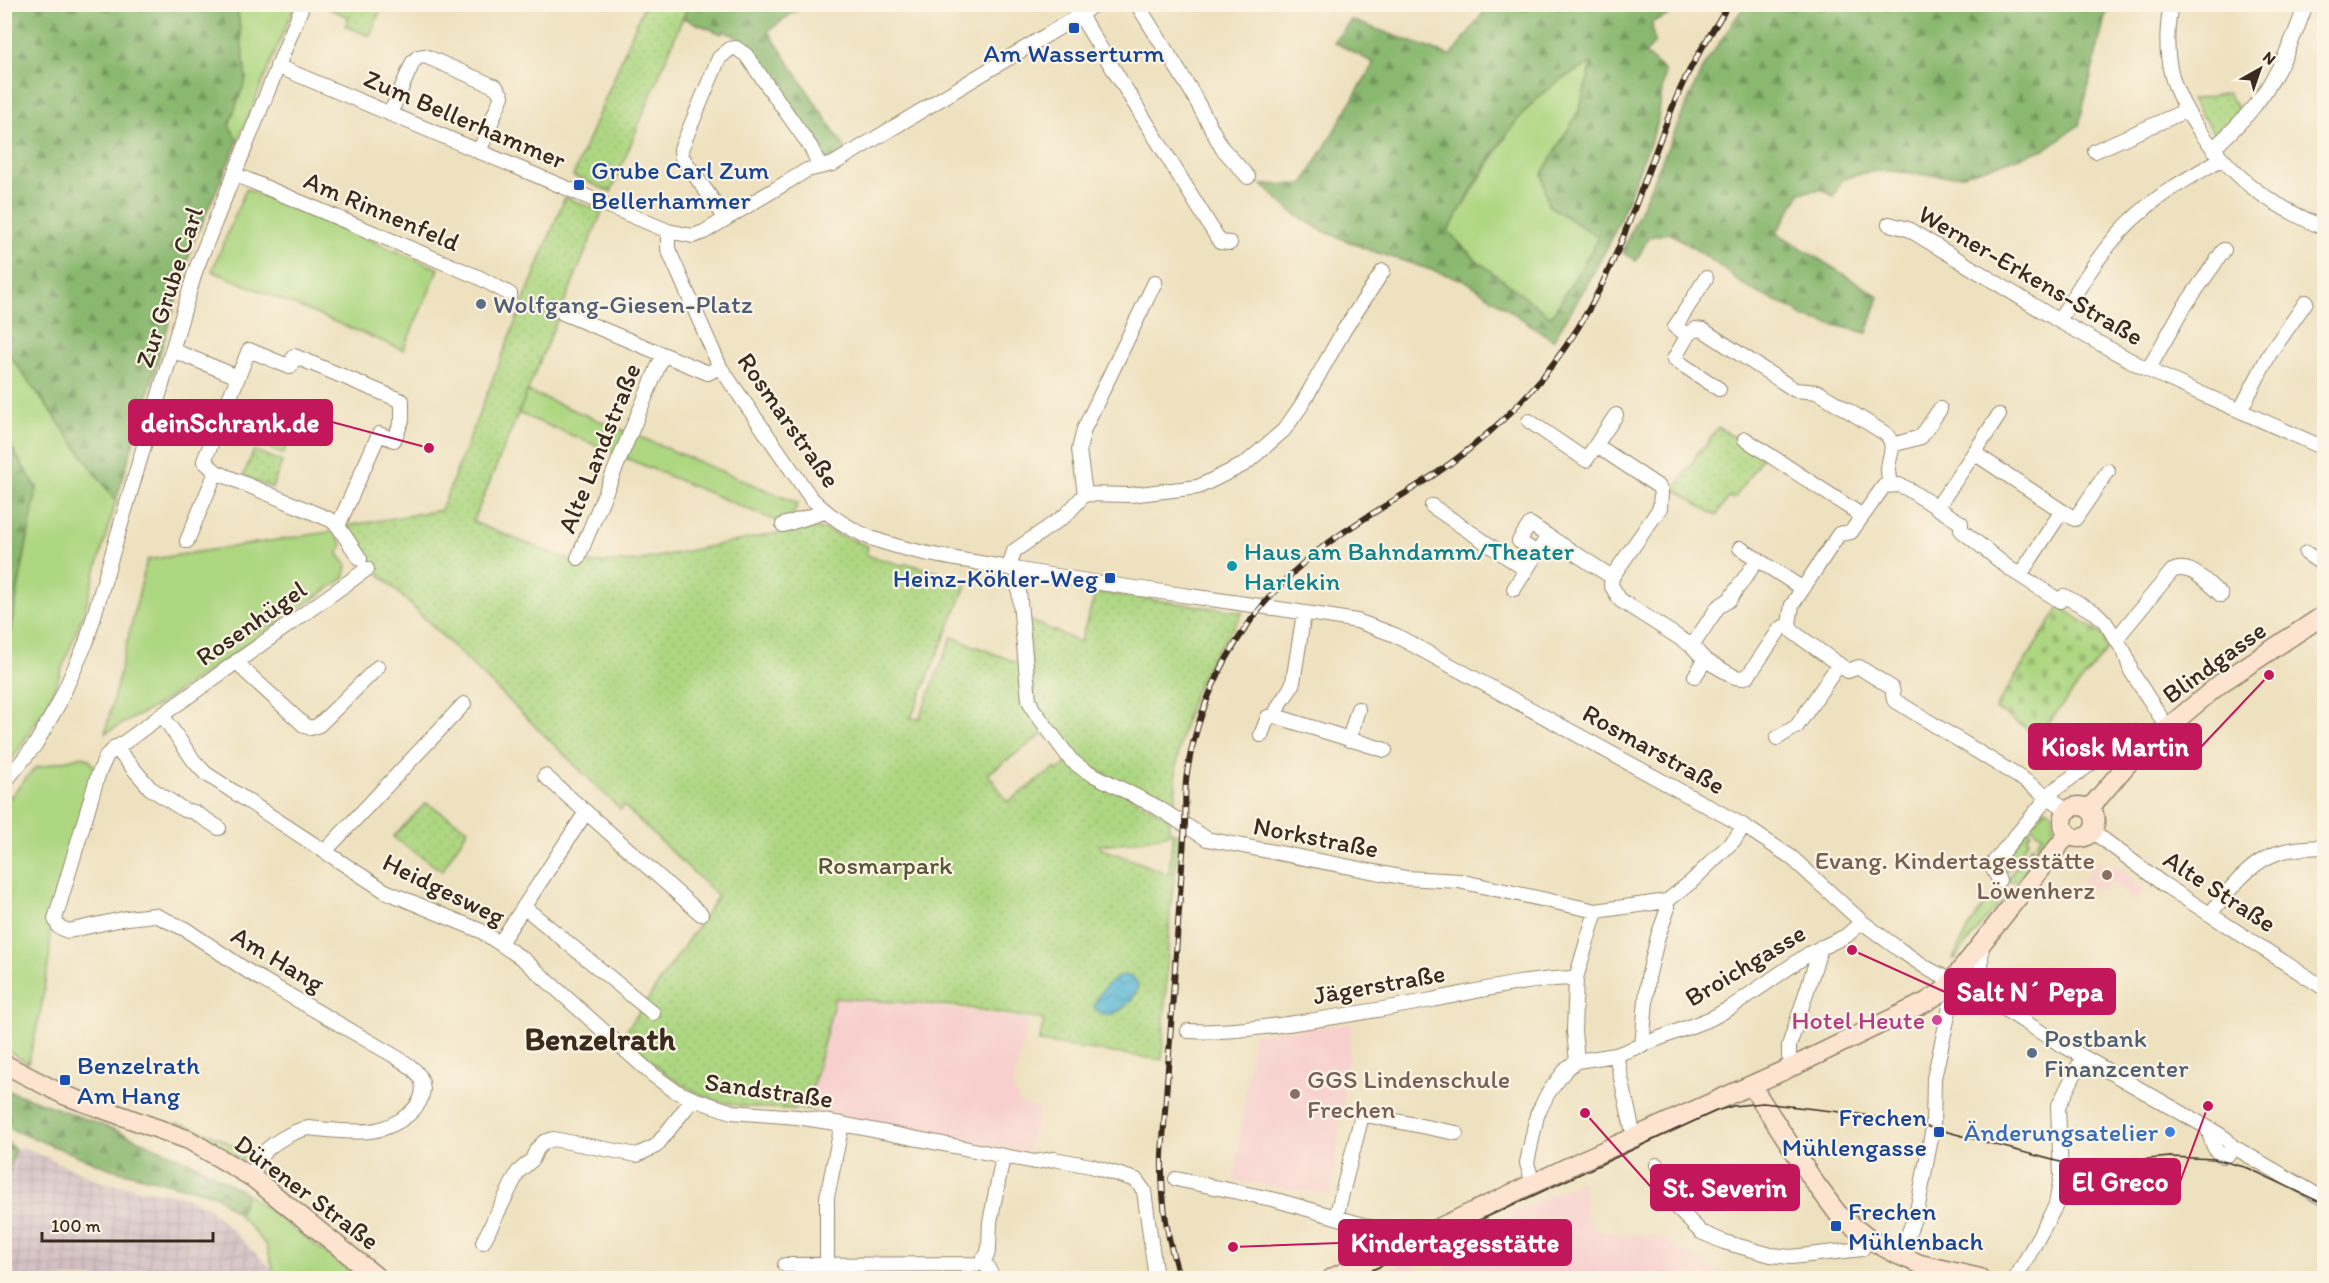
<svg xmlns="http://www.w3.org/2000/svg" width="2329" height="1283" font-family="Itim,sans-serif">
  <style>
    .built { fill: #f7d0cd }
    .industrial { fill: url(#industrial-grid) }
    .grass { fill: #aed782; stroke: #748050; stroke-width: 1.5 }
    .forest { fill: url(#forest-firs); stroke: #627147; stroke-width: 1.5; fill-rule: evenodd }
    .cemetery { fill: url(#cemetery-stones); stroke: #748050; stroke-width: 1.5 }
    .park { fill: url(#park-dots); stroke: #748050; stroke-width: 1.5; fill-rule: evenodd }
    .water { fill: url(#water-waves); stroke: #4a717a; stroke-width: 1.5 }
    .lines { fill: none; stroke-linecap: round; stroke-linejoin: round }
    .street-casing { stroke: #94866e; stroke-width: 16 }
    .secondary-casing { stroke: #94866e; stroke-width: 21 }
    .street { stroke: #fff; stroke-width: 14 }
    .secondary { stroke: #fde4d0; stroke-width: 18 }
    .tram { stroke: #3b2a1e; stroke-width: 1.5 }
    .rail-casing { stroke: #3b2a1e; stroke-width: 6 }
    .rail { stroke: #fcf5e5; stroke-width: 4; stroke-dasharray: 11; stroke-linecap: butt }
    .transit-dot { fill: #1a4fb4; stroke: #fcf5e5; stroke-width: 2 }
    .service-dot { fill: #5c6f8a; stroke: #fcf5e5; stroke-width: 2 }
    .culture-dot { fill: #0f9aa8; stroke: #fcf5e5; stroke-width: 2 }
    .education-dot { fill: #8d6e63; stroke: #fcf5e5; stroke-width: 2 }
    .hotel-dot { fill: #d1479c; stroke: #fcf5e5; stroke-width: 2 }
    .shop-dot { fill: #3f7fe0; stroke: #fcf5e5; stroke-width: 2 }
    .labels { text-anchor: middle; stroke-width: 4.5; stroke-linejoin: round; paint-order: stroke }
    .transit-label { font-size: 26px; fill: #164399; stroke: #fcf5e5; text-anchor: start }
    .street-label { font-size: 26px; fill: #3b2a1e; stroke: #fcf5e5 }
    .service-label { font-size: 26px; fill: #4e5e75; stroke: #fcf5e5; text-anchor: start }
    .culture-label { font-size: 26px; fill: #0d838f; stroke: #fcf5e5; text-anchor: start }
    .education-label { font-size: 26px; fill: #785e54; stroke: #fcf5e5; text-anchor: end }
    .park-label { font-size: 26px; fill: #585537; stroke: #fcf5e5 }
    .hotel-label { font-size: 26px; fill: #b23c85; stroke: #fcf5e5; text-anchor: end }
    .shop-label { font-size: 26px; fill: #366cbe; stroke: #fcf5e5; text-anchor: end }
    .district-label { font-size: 32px; font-weight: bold; fill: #3b2a1e; stroke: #fcf5e5 }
    .leader { fill: none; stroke: #c2185b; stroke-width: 2 }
    .callout-dot { fill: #c2185b; stroke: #fcf5e5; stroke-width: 2 }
    .callout { fill: #c2185b; stroke: #c2185b; stroke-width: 2 }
    .callout-label { font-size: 27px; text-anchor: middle; font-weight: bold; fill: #fff }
  </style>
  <defs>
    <pattern id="industrial-grid" width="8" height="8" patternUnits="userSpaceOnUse" patternTransform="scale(1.5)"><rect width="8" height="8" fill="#d2bec3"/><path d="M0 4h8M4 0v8" fill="none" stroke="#b5a3a7"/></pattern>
    <pattern id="forest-firs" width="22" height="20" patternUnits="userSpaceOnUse" patternTransform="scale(1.5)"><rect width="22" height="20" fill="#8ab870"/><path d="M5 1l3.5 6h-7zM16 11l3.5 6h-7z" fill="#72965b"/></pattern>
    <pattern id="cemetery-stones" width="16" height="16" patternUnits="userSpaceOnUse" patternTransform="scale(1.5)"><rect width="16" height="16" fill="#aed782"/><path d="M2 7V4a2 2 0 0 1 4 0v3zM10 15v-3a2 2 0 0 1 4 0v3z" fill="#97b970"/></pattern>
    <pattern id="park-dots" width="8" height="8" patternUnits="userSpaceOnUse" patternTransform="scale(1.5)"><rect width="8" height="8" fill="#aed782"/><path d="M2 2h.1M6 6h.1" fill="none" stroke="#97b970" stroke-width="1.8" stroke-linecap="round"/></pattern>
    <pattern id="water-waves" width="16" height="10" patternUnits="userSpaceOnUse" patternTransform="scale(1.5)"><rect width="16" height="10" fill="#59b8d7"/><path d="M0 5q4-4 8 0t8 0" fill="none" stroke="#4b96ae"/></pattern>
  </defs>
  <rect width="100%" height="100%" fill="#fcf5e5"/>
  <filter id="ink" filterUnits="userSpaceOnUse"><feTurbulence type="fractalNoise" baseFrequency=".0167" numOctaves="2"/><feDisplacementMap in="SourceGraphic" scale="12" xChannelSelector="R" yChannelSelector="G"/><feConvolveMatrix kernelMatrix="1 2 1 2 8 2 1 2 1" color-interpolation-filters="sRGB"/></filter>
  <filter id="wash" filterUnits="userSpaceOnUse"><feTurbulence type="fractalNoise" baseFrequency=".008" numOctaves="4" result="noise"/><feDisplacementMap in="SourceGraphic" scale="24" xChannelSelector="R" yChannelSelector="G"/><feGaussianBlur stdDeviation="1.35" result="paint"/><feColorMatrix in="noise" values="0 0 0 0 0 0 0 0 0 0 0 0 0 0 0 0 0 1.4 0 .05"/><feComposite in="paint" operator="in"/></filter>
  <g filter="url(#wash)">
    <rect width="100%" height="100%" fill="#eee1bf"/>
    <path class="built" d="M2098 861 2108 869 2113 863 2138 883 2136 886 2143 891 2136 899 2110 882 2102 892 2095 886 2092 890 2081 881Z
      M834 998 908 1003 1028 1020 1012 1089 1021 1104 1040 1109 1027 1152 953 1140 814 1110 811 1093Z
      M1353 1023 1331 1195 1234 1180 1253 1034Z
      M1583 1181 1587 1217 1591 1224 1599 1230 1605 1232 1653 1236 1663 1239 1728 1278H1445L1447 1241Z
      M1412 1258 1422 1278H1372Z"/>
    <path class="industrial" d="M23 1147 102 1182 187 1197 209 1208 272 1269 276 1278H5L4 1185 15 1150Z"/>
    <path class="grass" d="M237 5H295L238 141 229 125 246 79Z
      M1592 63 1579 111 1542 174 1548 205 1600 238 1551 317 1474 258 1447 232 1516 120 1552 84Z
      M246 189 439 269 403 350 212 271Z
      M5 349 116 501 85 609 49 702 5 770V660L37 488 5 438Z
      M527 391 627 432 617 454 518 413Z
      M635 435 797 503C796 516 788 518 776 521L626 458Z
      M335 531 342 545 338 554 347 566 344 578 158 705 105 733 147 560Z
      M83 756 90 760 96 771 50 921V952L40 1014 28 1063 5 1049 4 804 35 768Z
      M2046 808 2052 812C2054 830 2055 834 2044 849L2036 843 2042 835 2030 826Z
      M2027 829 2031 832 2027 838 2029 840 2003 877 1999 866Z
      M2032 845 2041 852 2018 881 2009 882 2007 880Z
      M2017 887 1992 911 1954 960 1953 959C1965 932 1985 891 2017 887Z
      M177 1123C204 1130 234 1140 251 1163L249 1166 227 1151 177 1127Z
      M246 1193 359 1278H276L266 1245 239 1215Z"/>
    <path class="forest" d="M4 5H237L246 79 229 125 238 141 193 243 116 501 5 349Z
      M688 5H804L768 31 851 157 832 168 741 39 724 31 722 34 683 18Z
      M1489 5H1689L1684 9 1652 22 1654 43 1645 54 1665 71 1657 125 1613 236 1587 285 1553 340 1466 281 1369 250 1319 229 1293 213 1262 185 1303 184 1374 63 1334 42 1351 20 1451 56ZM1592 64 1579 111 1542 174 1548 205 1599 238 1551 317 1474 258 1448 231C1485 170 1520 89 1592 64Z
      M1745 5V4L2108 5 2079 125 2045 149 1963 175 1940 176 1888 171 1868 172 1843 179 1833 196 1821 189 1800 193 1777 233 1879 296 1867 333 1802 317 1797 311 1748 288 1706 256 1670 233 1649 237 1636 261 1622 252 1703 67Z
      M5 438 37 488 5 660 4 438Z
      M4 1089 118 1131 197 1165 246 1193 239 1215 215 1195 111 1169 5 1127Z
      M5 1140 15 1150 5 1185Z"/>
    <path class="cemetery" d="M2060 606 2102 635 2110 646 2038 735 1995 709Z"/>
    <path class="park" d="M321 5H466L380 11 370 36 345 26 349 17Z
      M644 5H688L611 192 573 176Z
      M2227 93 2243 115 2218 135H2215L2191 100Z
      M565 197 602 212 473 522 579 564 637 561 802 528 826 530 868 546 866 555 902 565 906 563 968 581 911 718 919 719 952 637 1023 665 1046 732 988 774 1008 802 1055 768 1057 771 1064 766 1066 760 1171 819 1168 827 1173 833H1180L1170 912 1162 1060 1039 1042 1044 1020 956 1006 835 998 811 1093 814 1110C780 1108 741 1110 709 1098 675 1085 649 1060 622 1037L718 896 623 805 621 810 376 571 346 526 441 510ZM1173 833 1169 874 1100 848 1099 845 1138 841Z
      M265 425 292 434 283 454 250 440 253 432Z
      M1718 427 1763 456 1734 499 1729 497 1716 516 1676 490 1671 491 1670 487 1678 485 1701 448H1704Z
      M254 450 282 462 272 488 243 476Z
      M1096 592 1243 612C1235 629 1222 641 1212 658 1193 689 1182 726 1177 763 1175 779 1176 797 1175 813L1077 759 1035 705 1028 620 1080 642Z
      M426 803 468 829 442 871 393 837Z"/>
    <path class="water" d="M1124 975 1132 977 1138 984C1137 1002 1106 1028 1094 1006 1098 993 1111 978 1124 975Z"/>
  </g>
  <g filter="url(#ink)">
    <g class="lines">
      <defs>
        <path id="street" d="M1137 4 1190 89 1222 148 1248 177
          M2171 4C2161 57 2171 92 2202 134 2240 184 2268 203 2324 228
          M1080 15 1220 242 1230 243
          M277 66 668 231 693 236 704 232 807 170 833 164 1080 15 1094 4
          M390 114 413 62 418 57 425 56 496 87 502 96 479 152
          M2213 149C2228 135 2243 121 2255 105 2278 76 2294 39 2306 4
          M2095 151 2185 111
          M234 174 478 277 510 294
          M726 219 682 157 681 149 719 58 730 49 736 48 746 55 810 146 820 166
          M1889 224 1908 229 2059 321 2148 370 2324 448
          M668 231V249L720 367 811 498C829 516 847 528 871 538 917 555 967 560 1014 569 1128 589 1243 602 1357 621L1395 635 1415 646 1744 826 1791 857 1862 922 1900 950 1930 970 1995 1003 2050 1038 2217 1133 2226 1139 2232 1146 2324 1199
          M563 313 708 373 720 367
          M2059 321C2083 280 2107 240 2143 210 2166 190 2194 175 2221 159
          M1688 335 1675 327 1706 278
          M172 350 238 377 204 461 216 472 331 520 338 526 360 559
          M2148 370 2182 310 2224 250
          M238 377 249 350 290 367 294 356 402 401V420L394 440 379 434 338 526
          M1719 389 1674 359 1688 335 1695 329 1703 330 1795 390 1818 392 1886 434C1897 446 1889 455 1888 468 1888 473 1889 479 1890 484
          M2240 411 2269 355 2306 302
          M1529 421 1586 460 1596 445 1659 487 1661 493 1660 508 1612 577
          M1745 439 1861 515
          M1596 445 1616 415
          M1892 445 1921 437 1940 409
          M1974 453 1999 415
          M1085 494 1079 450 1084 429 1155 282
          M1432 506 1526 570 1548 536 1612 577 1611 585 1620 600 1692 646 1705 660 1735 677 1742 678 1748 676 1780 629 1789 624
          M1938 506 1974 453 2062 511 2020 575
          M2062 511 2075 519 2108 471
          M783 525 824 512
          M187 541 216 472
          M1740 548 1803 589
          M1537 553 1519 541 1530 524 1548 536
          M2306 553 2324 565
          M578 558 663 355
          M1009 568 1014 551 1066 515 1085 494 1130 495 1198 487 1245 464 1284 430 1301 406 1344 330 1383 271
          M1017 569 1029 700 1033 709 1071 760 1084 770 1157 807 1207 839 1406 878 1459 881 1596 911 1667 901 1691 882 1735 839 1744 826
          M1514 589 1526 570
          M2116 639 2172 571C2191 562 2208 584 2221 595
          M1692 646 1718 607 1729 600 1758 559
          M237 661 245 671 305 726 311 728 319 725 378 667
          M1695 676 1705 660
          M162 715 367 569
          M1275 716C1280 698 1288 697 1293 682L1304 613
          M1261 735 1268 717 1275 716 1385 750
          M1777 738 1797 726 1839 664
          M1349 740 1358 709
          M115 747 150 788 184 810 194 812 219 828
          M545 776 586 812
          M4 783 35 745 58 705 86 643 196 269 303 4
          M2067 810 2027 782 1894 700 1892 688 1859 667 1848 671 1793 632 1789 624 1792 605 1839 534 1851 532 1884 486 1899 485 1908 489 1961 523V530L2010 569 2060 601 2064 596 2096 613 2105 622 2125 653 2131 671 2167 727
          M2092 831 2163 884 2324 988
          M326 850 464 704
          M1999 880 1993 869 1994 862 2054 790 2135 732
          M524 907 653 1013
          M2210 914C2226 894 2246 867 2270 856 2286 848 2307 848 2324 847
          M500 943 586 812 701 914
          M1982 944C1980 965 1980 984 1994 1001
          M1188 1031C1222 1033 1255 1028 1288 1024 1337 1017 1385 1009 1432 1000 1483 990 1524 979 1576 978
          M1642 1046 1648 978 1658 936 1667 911V901
          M1616 1055 1634 1137
          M1577 1061 1574 1031 1576 978 1596 911
          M1794 1066 1789 1056V1046L1821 947
          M2208 1130C2212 1140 2213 1151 2223 1156L2229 1154 2232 1146
          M1657 1165 1676 1207 1701 1232 1724 1242 1771 1255 1791 1257 1862 1249 1869 1239
          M253 1178C255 1172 256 1164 259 1159 267 1145 294 1130 309 1128 329 1130 350 1133 370 1131 393 1129 434 1106 420 1077 414 1067 401 1060 391 1054L249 972 185 929 155 915 127 918 68 931 59 927 55 919 98 775 107 755 162 715 194 761 205 773 385 891 481 931 523 959 653 1075 675 1091 693 1099 732 1112 797 1117 842 1124 1035 1162 1054 1159 1091 1166 1136 1180 1144 1191 1156 1278
          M1176 1179 1276 1200 1374 1228 1393 1236 1401 1247
          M1533 1184 1527 1163 1537 1115 1548 1093 1567 1068 1577 1061 1616 1055 1712 1018 1730 1008 1810 953 1846 936 1862 922
          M1336 1217 1361 1119 1366 1115 1456 1133
          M483 1242 518 1172 532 1160 537 1149 544 1142 553 1139 637 1155 656 1146 693 1099
          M1898 1255 1907 1237 1917 1211 1933 1128 1934 1078 1950 1007
          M984 1260 993 1278
          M785 1265 979 1264 987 1255 989 1248 990 1222 1003 1157
          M827 1265V1197L842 1124
          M2016 1278 2056 1205 2061 1176 2058 1107 2083 1057"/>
        <path id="secondary" d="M2063 822a16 16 0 1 1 32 0a16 16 0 1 1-32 0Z
          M2089 809 2137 753 2221 683 2324 615
          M4 1064 64 1095 189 1140 253 1178 378 1278
          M1751 1085 1815 1183 1838 1214 1869 1239 1898 1255 1920 1264 1980 1278
          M1332 1278 1583 1160 1794 1066 1926 1002 1942 992 1952 981 2068 834"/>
      </defs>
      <use href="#street" class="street-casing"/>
      <use href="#secondary" class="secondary-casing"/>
      <use href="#street" class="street"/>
      <use href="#secondary" class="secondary"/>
      <path class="tram" d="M1355 1278 1716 1111 1733 1106 1763 1103 1858 1114 1933 1128 2060 1162 2095 1164 2170 1157 2215 1159 2248 1168 2324 1204"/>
      <defs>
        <path id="rail" d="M1180 1278C1166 1238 1161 1197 1162 1154L1185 824C1186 808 1184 790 1187 773 1200 693 1240 620 1300 566 1343 527 1397 501 1444 468 1492 434 1533 394 1566 346 1620 269 1642 179 1678 94 1692 62 1711 33 1729 4"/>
      </defs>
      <use href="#rail" class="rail-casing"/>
      <use href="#rail" class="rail"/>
    </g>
  </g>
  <g class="transit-dot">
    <rect x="1068" y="22" width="12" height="12" rx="3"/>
    <rect x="573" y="179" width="12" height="12" rx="3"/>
    <rect x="1104" y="572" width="12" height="12" rx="3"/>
    <rect x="59" y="1074" width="12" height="12" rx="3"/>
    <rect x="1933" y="1126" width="12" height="12" rx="3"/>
    <rect x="1830" y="1220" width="12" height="12" rx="3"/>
  </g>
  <g class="service-dot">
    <circle cx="481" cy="304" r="6"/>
    <circle cx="2032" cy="1053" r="6"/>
  </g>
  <circle class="culture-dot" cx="1232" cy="566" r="6"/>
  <g class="education-dot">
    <circle cx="2107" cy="875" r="6"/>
    <circle cx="1295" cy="1094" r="6"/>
  </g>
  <circle class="hotel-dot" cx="1937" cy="1020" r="6"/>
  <circle class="shop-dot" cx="2170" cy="1132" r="6"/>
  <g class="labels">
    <g class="transit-label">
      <text x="1074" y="62" text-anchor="middle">Am Wasserturm</text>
      <text x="591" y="179">Grube Carl Zum<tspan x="591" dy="30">Bellerhammer</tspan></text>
      <text x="1098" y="587" text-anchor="end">Heinz-Köhler-Weg</text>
      <text x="77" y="1074">Benzelrath<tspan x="77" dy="30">Am Hang</tspan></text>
      <text x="1927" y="1126" text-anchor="end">Frechen<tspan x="1927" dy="30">Mühlengasse</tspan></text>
      <text x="1848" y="1220">Frechen<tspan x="1848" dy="30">Mühlenbach</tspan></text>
    </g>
    <g class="street-label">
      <text transform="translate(465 119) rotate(23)" y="9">Zum Bellerhammer</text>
      <text transform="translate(382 211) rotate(23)" y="9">Am Rinnenfeld</text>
      <text transform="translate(2031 275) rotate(30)" y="9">Werner-Erkens-Straße</text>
      <text transform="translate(169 287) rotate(-72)" y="9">Zur Grube Carl</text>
      <text transform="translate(789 420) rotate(55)" y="9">Rosmarstraße</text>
      <text transform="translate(599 448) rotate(-68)" y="9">Alte Landstraße</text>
      <text transform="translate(251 623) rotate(-35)" y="9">Rosenhügel</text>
      <text transform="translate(2214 662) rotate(-36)" y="9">Blindgasse</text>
      <text transform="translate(1654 749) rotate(29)" y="9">Rosmarstraße</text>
      <text transform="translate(1316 837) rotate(11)" y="9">Norkstraße</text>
      <text transform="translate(444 889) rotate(26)" y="9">Heidgesweg</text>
      <text transform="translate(2220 891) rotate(33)" y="9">Alte Straße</text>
      <text transform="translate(278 959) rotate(31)" y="9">Am Hang</text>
      <text transform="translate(1745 965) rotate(-31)" y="9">Broichgasse</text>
      <text transform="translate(1379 984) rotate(-10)" y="9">Jägerstraße</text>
      <text transform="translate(769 1090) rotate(8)" y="9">Sandstraße</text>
      <text transform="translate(307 1192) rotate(37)" y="9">Dürener Straße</text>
    </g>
    <g class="service-label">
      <text x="493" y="313">Wolfgang-Giesen-Platz</text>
      <text x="2044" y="1047">Postbank<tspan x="2044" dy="30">Finanzcenter</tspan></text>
    </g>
    <g class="culture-label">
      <text x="1244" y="560">Haus am Bahndamm/Theater<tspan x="1244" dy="30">Harlekin</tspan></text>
    </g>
    <g class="education-label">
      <text x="2095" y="869">Evang. Kindertagesstätte<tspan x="2095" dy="30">Löwenherz</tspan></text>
      <text x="1307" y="1088" text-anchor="start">GGS Lindenschule<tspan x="1307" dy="30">Frechen</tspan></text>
    </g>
    <g class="park-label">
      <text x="885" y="874">Rosmarpark</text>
    </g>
    <g class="hotel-label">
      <text x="1925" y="1029">Hotel Heute</text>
    </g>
    <g class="shop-label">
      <text x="2158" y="1141">Änderungsatelier</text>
    </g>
    <g class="district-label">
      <text x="600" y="1050">Benzelrath</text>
    </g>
  </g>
  <path class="leader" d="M429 448L332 422M2269 675L2201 747M1852 950L1945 992M2208 1106L2180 1182M1585 1113L1651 1187M1233 1247L1339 1243"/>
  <g class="callout-dot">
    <circle cx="429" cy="448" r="6"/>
    <circle cx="2269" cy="675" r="6"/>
    <circle cx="1852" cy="950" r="6"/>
    <circle cx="2208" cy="1106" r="6"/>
    <circle cx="1585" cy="1113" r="6"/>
    <circle cx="1233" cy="1247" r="6"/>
  </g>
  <g class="callout">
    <rect x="129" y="400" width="203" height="45" rx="6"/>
    <rect x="2029" y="724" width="172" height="45" rx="6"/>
    <rect x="1945" y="969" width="170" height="45" rx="6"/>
    <rect x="2060" y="1159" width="120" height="45" rx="6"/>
    <rect x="1651" y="1165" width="148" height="45" rx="6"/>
    <rect x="1339" y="1220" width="232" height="45" rx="6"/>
  </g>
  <g class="callout-label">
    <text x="230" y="432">deinSchrank.de</text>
    <text x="2115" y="756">Kiosk Martin</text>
    <text x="2030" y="1001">Salt N´ Pepa</text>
    <text x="2120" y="1191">El Greco</text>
    <text x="1725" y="1197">St. Severin</text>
    <text x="1455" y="1252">Kindertagesstätte</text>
  </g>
  <rect width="2329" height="1283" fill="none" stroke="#fcf5e5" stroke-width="24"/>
  <g transform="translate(2260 69) rotate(40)" stroke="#fcf5e5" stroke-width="4.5" paint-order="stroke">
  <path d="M0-4.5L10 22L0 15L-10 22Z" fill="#3b2a1e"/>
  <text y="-9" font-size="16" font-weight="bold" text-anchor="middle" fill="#3b2a1e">N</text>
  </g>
  <path d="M42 1232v9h171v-9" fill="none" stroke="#3b2a1e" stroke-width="3"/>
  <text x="51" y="1232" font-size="18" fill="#3b2a1e" stroke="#fcf5e5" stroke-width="4.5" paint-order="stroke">100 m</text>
</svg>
